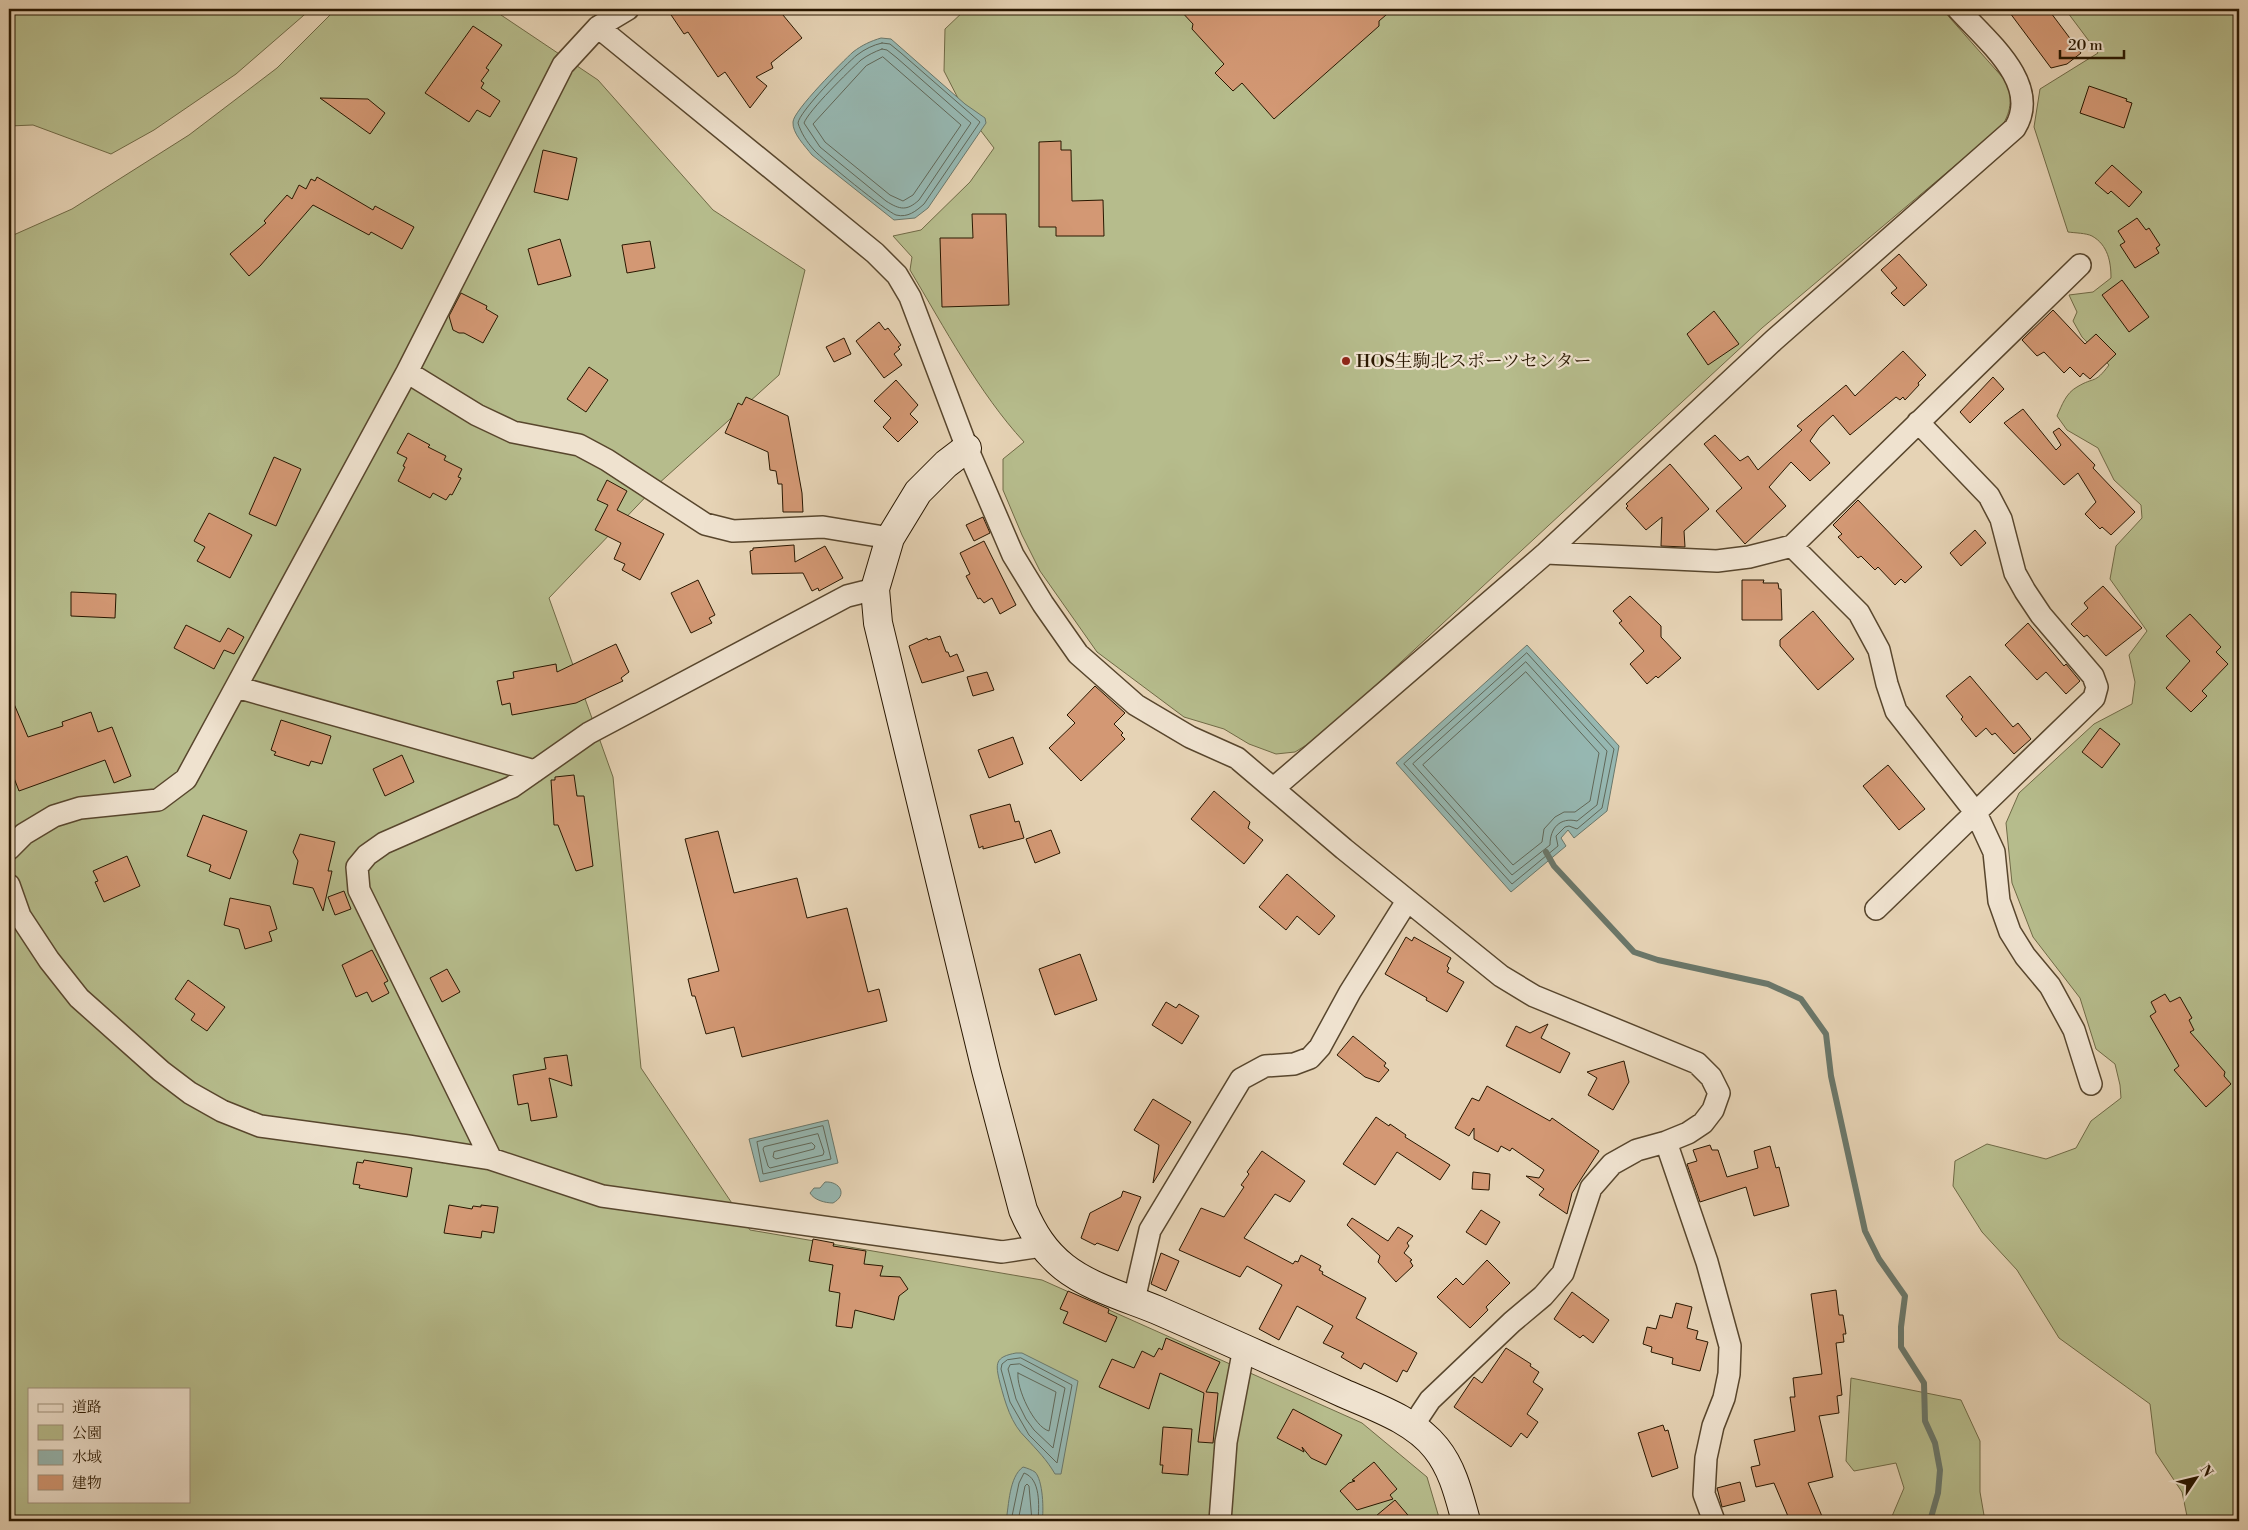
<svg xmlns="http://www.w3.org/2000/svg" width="2248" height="1530" font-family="'Libre Bodoni','Noto Serif JP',serif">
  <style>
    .green { fill: #b6bc8c; stroke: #706a46; fill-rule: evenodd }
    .water { fill: #96b7b1; stroke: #6a776a }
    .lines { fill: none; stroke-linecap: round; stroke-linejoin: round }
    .shore { stroke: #606758; stroke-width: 1 }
    .stream { stroke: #6a776a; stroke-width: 6 }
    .building { fill: #d39874; stroke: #291700 }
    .street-casing { stroke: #58462d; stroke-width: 24 }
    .secondary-casing { stroke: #291700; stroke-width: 30 }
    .street { stroke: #efe2cf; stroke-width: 21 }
    .secondary { stroke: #efe2cf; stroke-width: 28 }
    .poi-dot { fill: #8f2418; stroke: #efe2cf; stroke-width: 2 }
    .labels { text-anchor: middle; stroke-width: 4.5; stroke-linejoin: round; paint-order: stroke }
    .poi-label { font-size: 18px; fill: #291700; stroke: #efe2cf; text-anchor: start }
  </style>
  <rect width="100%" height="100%" fill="#e6d3b5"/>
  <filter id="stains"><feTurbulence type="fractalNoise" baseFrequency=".004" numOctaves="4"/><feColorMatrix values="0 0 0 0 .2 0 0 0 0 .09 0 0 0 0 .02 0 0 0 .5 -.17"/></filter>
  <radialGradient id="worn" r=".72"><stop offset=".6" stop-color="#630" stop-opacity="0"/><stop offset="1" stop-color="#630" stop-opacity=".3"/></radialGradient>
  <path class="green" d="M9 9H311L236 74 154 130 111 154 33 125 9 126Z
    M336 9H506L501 15 598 80 713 210 805 270 779 375 657 485 549 598 613 777 641 1068 750 1230 1042 1280 1362 1423 1427 1477 1440 1521H9V237L72 209 189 135 277 68ZM29 1389H189V1501H29Z
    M966 9H1942L2004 79C2013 95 2012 110 2002 126L1762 328 1321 736 1295 752 1276 754 1249 744 1224 729 1184 717 1097 652 1040 571 1022 535 1003 490V459L1024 442C979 393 944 327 910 270L912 257 893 236 921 230 970 182 994 148 962 106 944 71 945 29Z
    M2065 9H2239V1521H2188L2182 1492 2156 1453 2150 1404 2059 1338 2017 1270 1982 1232 1953 1186 1955 1161 1987 1144 2046 1159 2076 1148 2091 1121 2121 1098 2120 1085 2115 1064 2096 1049 2080 998 2033 937 2012 883 2006 823 2019 793 2094 724 2132 704 2135 682 2129 655 2147 631 2110 579 2116 546 2142 518 2141 505 2114 480 2098 448 2067 430 2057 416C2062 405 2066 393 2077 387 2095 376 2094 385 2109 365L2082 337 2073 321 2077 312 2069 295 2093 292 2111 278C2111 262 2108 245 2092 236 2086 233 2075 233 2068 232L2034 127 2040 89 2098 53Z
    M1851 1378 1961 1400 1980 1441V1492L1985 1521H1890L1904 1488 1896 1463 1854 1471 1846 1461Z"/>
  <path class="water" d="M881 38 891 39 965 104 985 118 986 123 928 208 915 218 894 220 812 155C805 146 792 133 793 122 793 111 843 61 853 52 862 45 871 41 881 38Z
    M1527 645 1619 746 1607 811 1574 838 1568 830 1561 838 1566 846 1511 892 1396 763Z
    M828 1120 838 1163 760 1182 749 1139Z
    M825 1182C840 1181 848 1195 833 1203 825 1203 814 1200 810 1193L814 1188H820Z
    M1016 1353H1022L1078 1381 1061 1474H1055C1047 1460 1037 1450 1026 1438 1011 1424 1005 1402 1000 1383 995 1363 995 1357 1016 1353Z
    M1023 1467C1027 1468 1032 1470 1035 1472 1043 1480 1044 1511 1042 1521H1006C1009 1505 1009 1477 1023 1467Z"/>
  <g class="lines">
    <path class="shore" d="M882 43 890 44 901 53 980 122 924 204C916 211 908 218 896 215 887 212 822 159 814 150 807 142 801 133 798 123 799 112 846 64 857 55 865 49 873 45 882 43Z
      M882 49 887 50 897 58 971 123 919 200C907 211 900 210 886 201L820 147 804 123C809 110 849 71 861 60 868 55 874 52 882 49Z
      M883 57 961 125 913 195 903 201 890 195 825 142 813 124 866 66Z
      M1527 653 1614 749 1602 808 1577 829 1569 826 1565 827 1556 836 1558 846 1512 884 1404 764Z
      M1526 662 1607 751 1597 805 1577 821C1560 817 1550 828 1550 845L1512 875 1413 764Z
      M1526 672 1599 753 1590 801 1575 812H1564L1555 817 1544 829 1542 842 1513 865 1423 765Z
      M823 1126 831 1159 763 1174 757 1142Z
      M818 1134 824 1152 823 1155 770 1168 768 1166 763 1149 764 1147Z
      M812 1143 815 1146 814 1149 776 1159 773 1157 774 1152Z
      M1021 1358 1072 1385 1057 1463 1029 1435 1010 1402 1001 1369 1002 1364 1007 1360Z
      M1020 1364 1065 1388 1053 1448 1034 1430 1026 1419 1016 1399 1008 1369 1010 1365Z
      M1018 1373 1056 1392 1049 1431C1034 1427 1016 1388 1018 1373Z
      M1011 1521 1019 1483 1024 1473C1041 1479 1039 1506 1038 1521
      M1018 1521 1025 1486 1027 1484 1029 1486 1032 1521"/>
    <path class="stream" d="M9 13 18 9
      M1546 852 1554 866 1634 952 1658 960 1768 984 1801 999 1826 1034 1831 1076 1865 1231 1879 1259 1905 1296 1901 1327V1347L1924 1383 1925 1421 1935 1443 1940 1470 1938 1493 1930 1521"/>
  </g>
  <path class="building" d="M667 9H778L802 38 771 63 773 68 756 77 767 86 750 108 725 72 718 77 688 32 684 34Z
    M1179 9H1393L1379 21V26L1274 119 1242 83 1233 91 1215 73 1224 64 1192 29 1193 24Z
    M2007 9H2048L2081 53 2067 64 2051 68Z
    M473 26 502 45 486 68 489 70 481 81 484 83 481 88 500 101 490 117 477 110 469 122 425 93Z
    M2089 86 2127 99 2126 101 2132 103 2124 128 2080 113Z
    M320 98 368 99 385 113 370 134Z
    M1061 141V150H1071L1072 201 1103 200 1104 236H1056V227H1039V142Z
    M543 150 577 158 568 200 534 192Z
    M2112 165 2142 192 2129 207 2111 191 2108 194 2095 183Z
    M317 177 373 210 375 206 414 227 402 249 371 232 369 235 313 205 260 266 249 276 230 254 266 223 264 221 287 195 292 199 299 185 306 189 311 179 315 181Z
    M972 214H1006L1009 305 942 307 940 238H973Z
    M2137 218 2146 230 2149 228 2160 245 2156 248 2159 253 2135 268 2120 245 2125 242 2118 231Z
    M560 239 571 276 538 285 528 249Z
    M650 241 655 268 627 273 622 245Z
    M1899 254 1927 285 1904 306 1891 293 1897 288 1881 270Z
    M2122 280 2149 317 2129 332 2102 295Z
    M461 293 487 306 486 309 498 316 483 343 464 333H459L453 330 449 316Z
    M2053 310 2085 344 2096 334 2116 354 2090 379 2083 373 2080 377 2070 367 2064 373 2044 352 2037 356 2022 340Z
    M1714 311 1739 344 1708 365 1687 334Z
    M879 322 885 330 888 328 901 345 898 347 900 349 894 354 902 365 884 378 856 341Z
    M844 338 851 354 834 362 826 347Z
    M1903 351 1926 375 1918 383 1919 385 1905 400 1903 397 1900 400 1896 397 1850 435 1833 415 1819 428 1810 441 1830 463 1810 481 1791 462 1769 487 1786 506 1745 544 1716 511 1742 488 1704 444 1715 435 1740 461 1748 456 1758 470 1802 430 1797 426 1846 385 1855 396Z
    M589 367 608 380 586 412 567 399Z
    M1993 377 2004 389 1970 423 1960 412Z
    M896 380 918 405 910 414 918 422 898 442 883 427 891 418 874 401Z
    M746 397 788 416 802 493 803 512H783L782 484H778L776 471 770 470 768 452 725 433 738 403 742 405Z
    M2023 409 2056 450 2061 445 2053 432 2059 428 2095 465 2093 468 2135 512 2111 535 2102 527 2100 529 2085 514 2096 502 2078 473 2064 485 2004 423Z
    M408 433 430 445 428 447 446 456 444 460 462 469 458 477 461 478 452 495 450 494 446 500 433 493 430 498 398 481 405 467 403 466 407 458 397 453Z
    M274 457 301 469 276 526 249 514Z
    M1670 464 1709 509 1684 531 1685 547 1661 546 1662 517 1646 530 1626 508 1628 506 1626 504Z
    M607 480 627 491 617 510 664 534 640 580 622 570 625 564 614 559 621 543 595 530 608 505 597 500Z
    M1858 500 1922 567 1905 583 1901 579 1895 585 1878 567 1875 570 1861 556 1858 558 1838 537 1842 534 1833 525Z
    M209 513 252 535 230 578 197 561 205 547 194 541Z
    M983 517 990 533 974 541 966 525Z
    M1975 530 1986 543 1961 566 1950 553Z
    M984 541 1016 605 1000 614 992 598 984 603 980 598 978 599 966 576 970 574 960 553Z
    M794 545 795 562 825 546 843 578 819 591 818 588 812 591 803 573 752 574 750 551 753 550V548Z
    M698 580 715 615 709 618 712 623 691 633 671 593Z
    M1742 580H1764L1763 583H1778L1779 589H1781L1782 620H1742Z
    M2103 586 2142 628 2106 656 2087 635 2084 637 2071 624 2088 608 2084 603Z
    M71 592 116 594 115 618 71 616Z
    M1630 596 1661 626V637L1681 658 1658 678 1656 676 1647 684 1630 664 1644 651 1619 623 1622 621 1613 611Z
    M1813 611 1854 659 1818 690 1780 646V640Z
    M2190 614 2221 647 2216 652 2228 664 2202 691 2207 696 2191 712 2166 688 2190 661 2166 636Z
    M2028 623 2064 666 2066 664 2080 681 2066 694 2046 672 2037 680 2005 645Z
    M186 625 220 642 228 628 244 637 234 654 224 650 214 669 174 648Z
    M940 636 946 652H948L950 657 957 654 964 671 922 683 909 646 927 638 928 640Z
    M616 644 629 672 621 678 623 681 576 703 512 715 510 703 502 705 497 681 514 678 513 672 556 664 557 672Z
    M987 672 994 690 973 696 967 677Z
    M1970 676 2013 727 2018 723 2031 739 2014 754 1995 733 1992 735 1986 728 1976 737 1961 719 1963 717 1946 696Z
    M1095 686 1125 713 1114 724 1123 733 1121 735 1125 739 1081 781 1049 748 1075 723 1067 715Z
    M9 692 28 737 63 726 62 722 91 712 98 732 112 727 131 776 114 783 105 760 19 791 9 765V759L14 757 9 745Z
    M281 720 331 736 322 764 311 761 309 766 274 755 276 752 271 750Z
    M2100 728 2120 744 2102 768 2082 752Z
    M1013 737 1023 764 989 778 978 750Z
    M402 755 414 782 385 796 373 769Z
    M1888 765 1925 809 1899 830 1863 786Z
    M574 775 577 796H584L593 866 576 871 558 825H554L551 780H555V777Z
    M1214 791 1250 822 1248 828 1263 840 1244 864 1191 819Z
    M1010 804 1015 822 1019 821 1024 838 983 849V846L979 848 970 815Z
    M203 815 247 831 230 879 209 871 211 865 187 856Z
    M1051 830 1060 853 1035 863 1026 839Z
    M718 831 734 893 797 878 807 918 847 908 868 992 879 989 887 1021 742 1057 734 1027 706 1034 695 996H692L688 979 719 971 685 839Z
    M300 834 335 842 328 871H332L323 911 313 888 293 884 298 861 293 852Z
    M127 856 140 886 104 902 95 882 98 881 93 871Z
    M1287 874 1335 916 1319 935 1297 916 1286 930 1259 907Z
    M344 891 351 909 335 915 328 897Z
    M230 898 270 906 277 929 269 932 272 941 245 949 239 929 224 925Z
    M1406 937 1412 941 1414 937 1451 958 1447 966 1449 968 1447 972 1464 982 1447 1012 1426 1000 1427 998 1385 974Z
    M372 950 388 981 384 983 389 993 372 1002 367 992 356 997 342 965Z
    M1080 954 1097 1000 1055 1015 1039 969Z
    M447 969 460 992 442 1002 430 978Z
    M188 980 225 1007 207 1031 191 1020 195 1014 175 999Z
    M2165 994 2170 1002 2180 997 2192 1018 2189 1020 2194 1030 2190 1032 2225 1072 2224 1076 2231 1084 2206 1107 2174 1070 2179 1066 2150 1016 2156 1012 2151 1002Z
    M1166 1002 1176 1008 1179 1004 1199 1016 1182 1044 1152 1025Z
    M1548 1024 1541 1038 1570 1053 1560 1073 1506 1046 1516 1026 1530 1033Z
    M1353 1036 1386 1063 1384 1066 1389 1070 1379 1082 1365 1077 1337 1055Z
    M567 1055 572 1086 549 1078 557 1117 531 1121 528 1103 518 1105 513 1075 546 1069 544 1058Z
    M1624 1061 1629 1082 1613 1110 1588 1095 1597 1078 1587 1072Z
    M1487 1086 1550 1121 1552 1118 1599 1151 1572 1193 1567 1214 1539 1195 1544 1189 1526 1176 1539 1178 1544 1170 1512 1148 1510 1151 1501 1146 1498 1152 1474 1139V1128L1469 1136 1455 1128 1472 1098 1479 1101Z
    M1153 1099 1191 1122 1153 1183 1159 1145 1134 1130Z
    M1376 1117 1389 1126 1390 1124 1406 1135 1405 1137 1450 1165 1440 1180 1397 1152 1375 1185 1343 1164Z
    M1710 1145 1712 1150H1718L1727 1177 1758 1168 1754 1151 1770 1146 1776 1168 1779 1167 1789 1206 1754 1216 1746 1187 1700 1202 1687 1164 1697 1161 1693 1150Z
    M1262 1151 1305 1181 1290 1202 1275 1194 1244 1238 1293 1264 1295 1261 1298 1262 1301 1255 1321 1266 1319 1270 1323 1272 1322 1274 1366 1298 1356 1318 1417 1353 1407 1372 1403 1370 1397 1382 1364 1363 1361 1369 1341 1357 1344 1353 1323 1343 1333 1326 1297 1306 1279 1340 1259 1329 1282 1285 1247 1266 1240 1277 1179 1250 1201 1208 1224 1217 1244 1187 1241 1185 1249 1174 1247 1172Z
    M364 1160 412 1168 407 1197 359 1188 360 1185 353 1184 357 1162 363 1163Z
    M1473 1172 1490 1174 1489 1190 1472 1189Z
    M1123 1191 1141 1197 1118 1251 1097 1243 1095 1245 1081 1238 1090 1213 1121 1197Z
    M449 1205 472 1209 473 1206 481 1207V1205L498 1207 494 1233 482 1231 481 1238 444 1233Z
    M1481 1210 1500 1222 1486 1245 1466 1232Z
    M1352 1218 1388 1241 1398 1227 1413 1236 1407 1243 1409 1246 1404 1253 1412 1260 1410 1261 1413 1266 1396 1282 1378 1262 1380 1256 1347 1225Z
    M813 1239 834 1243 833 1246 866 1251 864 1264 883 1266 880 1276 900 1277 908 1289 899 1296 894 1320 855 1310 852 1328 836 1326 840 1293 829 1291 833 1265 809 1261Z
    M1161 1253 1179 1261 1166 1291 1151 1284Z
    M1487 1260 1510 1283 1486 1307 1488 1310 1470 1328 1437 1297 1456 1278 1463 1285Z
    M1836 1290 1839 1315H1843L1846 1334H1843L1844 1342 1836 1343 1842 1395 1837 1396 1839 1413 1819 1416 1833 1477 1808 1483 1824 1521H1790L1774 1483 1756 1487 1751 1467 1760 1465 1754 1440 1795 1431 1790 1397H1795L1793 1378 1822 1374 1811 1294Z
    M1068 1291 1109 1309 1108 1313 1117 1317 1106 1342 1063 1323 1068 1312 1060 1309Z
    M1572 1292 1609 1320 1593 1343 1583 1335 1580 1338 1554 1319Z
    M1676 1303 1692 1307 1687 1328 1698 1331 1696 1339 1708 1342 1700 1371 1672 1364 1673 1358 1651 1352 1652 1347 1643 1344 1647 1327 1656 1329 1660 1315 1672 1318Z
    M1166 1338 1220 1362 1206 1392 1218 1393 1213 1443 1198 1442 1204 1393 1160 1373 1149 1409 1099 1387 1112 1359 1134 1368 1142 1351 1154 1357 1159 1348 1162 1350Z
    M1506 1348 1531 1364 1530 1366 1539 1372 1533 1382 1543 1389 1527 1414 1538 1422 1527 1438 1521 1433 1511 1447 1454 1407 1474 1377 1482 1383Z
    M1293 1409 1342 1435 1326 1465 1311 1458 1302 1447 1304 1452 1277 1438Z
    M1663 1425 1665 1431 1668 1430 1678 1468 1652 1477 1638 1433Z
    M1163 1427 1192 1429 1188 1475 1162 1473 1163 1465H1160Z
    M1374 1462 1397 1489 1390 1495 1393 1499 1357 1510 1340 1491 1349 1483 1355 1481 1352 1480Z
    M1740 1482 1745 1501 1722 1507 1717 1488Z
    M1395 1500 1413 1521H1370Z"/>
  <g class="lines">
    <defs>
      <path id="street" d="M598 27 875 253 897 275 910 297 967 448 1013 555 1043 604 1078 654 1136 705 1190 737 1237 758 1344 849 1501 976 1534 996 1697 1063 1711 1077 1719 1093 1713 1110 1703 1123 1688 1133 1666 1142 1637 1150 1612 1164 1591 1188 1563 1273 1543 1296 1512 1322 1430 1400 1412 1427
        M407 372 477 415 513 432 579 445 607 460 705 524 733 531 823 527 890 538
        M1792 546 1859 613 1879 650 1887 684 1896 711 1976 813 1994 852 1999 901 2010 932 2025 956 2050 986 2074 1030 2091 1084
        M1546 553 1717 561 1749 557 1792 546 2080 265
        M236 687 535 771
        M1274 788 1546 553 1774 340 2015 128C2042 84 1986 40 1958 9
        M9 849 24 834 54 816 80 808 158 800 186 779 407 372 563 65 598 27 628 9
        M9 885 20 916 49 960 79 998 161 1071 190 1093 222 1111 260 1126 408 1146 491 1159 602 1196 1002 1252 1042 1246
        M1876 909 2094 698 2097 687 2093 676 2041 615 2025 591 2015 573 2001 519 1989 496 1918 422
        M1666 1142 1707 1262 1730 1346 1729 1374 1724 1398 1713 1426 1706 1458 1704 1494 1714 1521
        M491 1159 359 890 357 867 367 855 384 843 512 787 589 733 847 596 875 589
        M1134 1300 1150 1230 1241 1079 1265 1066 1294 1064 1310 1058 1320 1047 1350 992 1407 901
        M1220 1521 1226 1442 1244 1348"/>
      <path id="secondary" d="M967 448 946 464 918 492 890 538 875 589 878 623 986 1070 1023 1210C1033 1233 1044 1251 1064 1267 1089 1287 1128 1298 1157 1310 1219 1337 1281 1365 1343 1393 1375 1407 1414 1420 1436 1448 1453 1469 1459 1496 1466 1521"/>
    </defs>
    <use href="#street" class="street-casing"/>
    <use href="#secondary" class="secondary-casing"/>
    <use href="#street" class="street"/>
    <use href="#secondary" class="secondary"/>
  </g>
  <circle class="poi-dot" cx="1346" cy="361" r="5"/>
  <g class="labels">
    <g class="poi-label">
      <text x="1356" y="367">HOS生駒北スポーツセンター</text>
    </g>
  </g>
  <rect width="2248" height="1530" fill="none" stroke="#e6d3b5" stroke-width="30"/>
  <rect x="10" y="10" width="2228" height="1510" fill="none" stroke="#291700" stroke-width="2.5"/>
  <rect x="15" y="15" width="2218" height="1500" fill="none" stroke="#291700"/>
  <rect x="28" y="1388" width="162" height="115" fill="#efe2cf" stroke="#a0917c"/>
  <rect x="38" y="1404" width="25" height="8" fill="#efe2cf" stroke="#a0917c"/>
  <text x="72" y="1412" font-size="15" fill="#291700">道路</text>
  <rect x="38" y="1425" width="25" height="15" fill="#b6bc8c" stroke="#a0917c"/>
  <text x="72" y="1438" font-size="15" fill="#291700">公園</text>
  <rect x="38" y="1450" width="25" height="15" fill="#96b7b1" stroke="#a0917c"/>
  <text x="72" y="1462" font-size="15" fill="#291700">水域</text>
  <rect x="38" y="1475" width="25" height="15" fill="#d39874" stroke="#a0917c"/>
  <text x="72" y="1488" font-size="15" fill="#291700">建物</text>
  <g transform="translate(2196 1478) rotate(55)" stroke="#efe2cf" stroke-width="4" paint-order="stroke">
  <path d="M0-4L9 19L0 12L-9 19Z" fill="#291700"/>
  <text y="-8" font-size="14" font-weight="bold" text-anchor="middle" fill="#291700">N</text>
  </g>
  <path d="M2060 50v8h64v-8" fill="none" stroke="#291700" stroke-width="2.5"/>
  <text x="2068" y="50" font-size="15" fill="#291700" stroke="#efe2cf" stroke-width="4" paint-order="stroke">20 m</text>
  <rect width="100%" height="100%" filter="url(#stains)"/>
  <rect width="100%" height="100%" fill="url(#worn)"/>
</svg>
